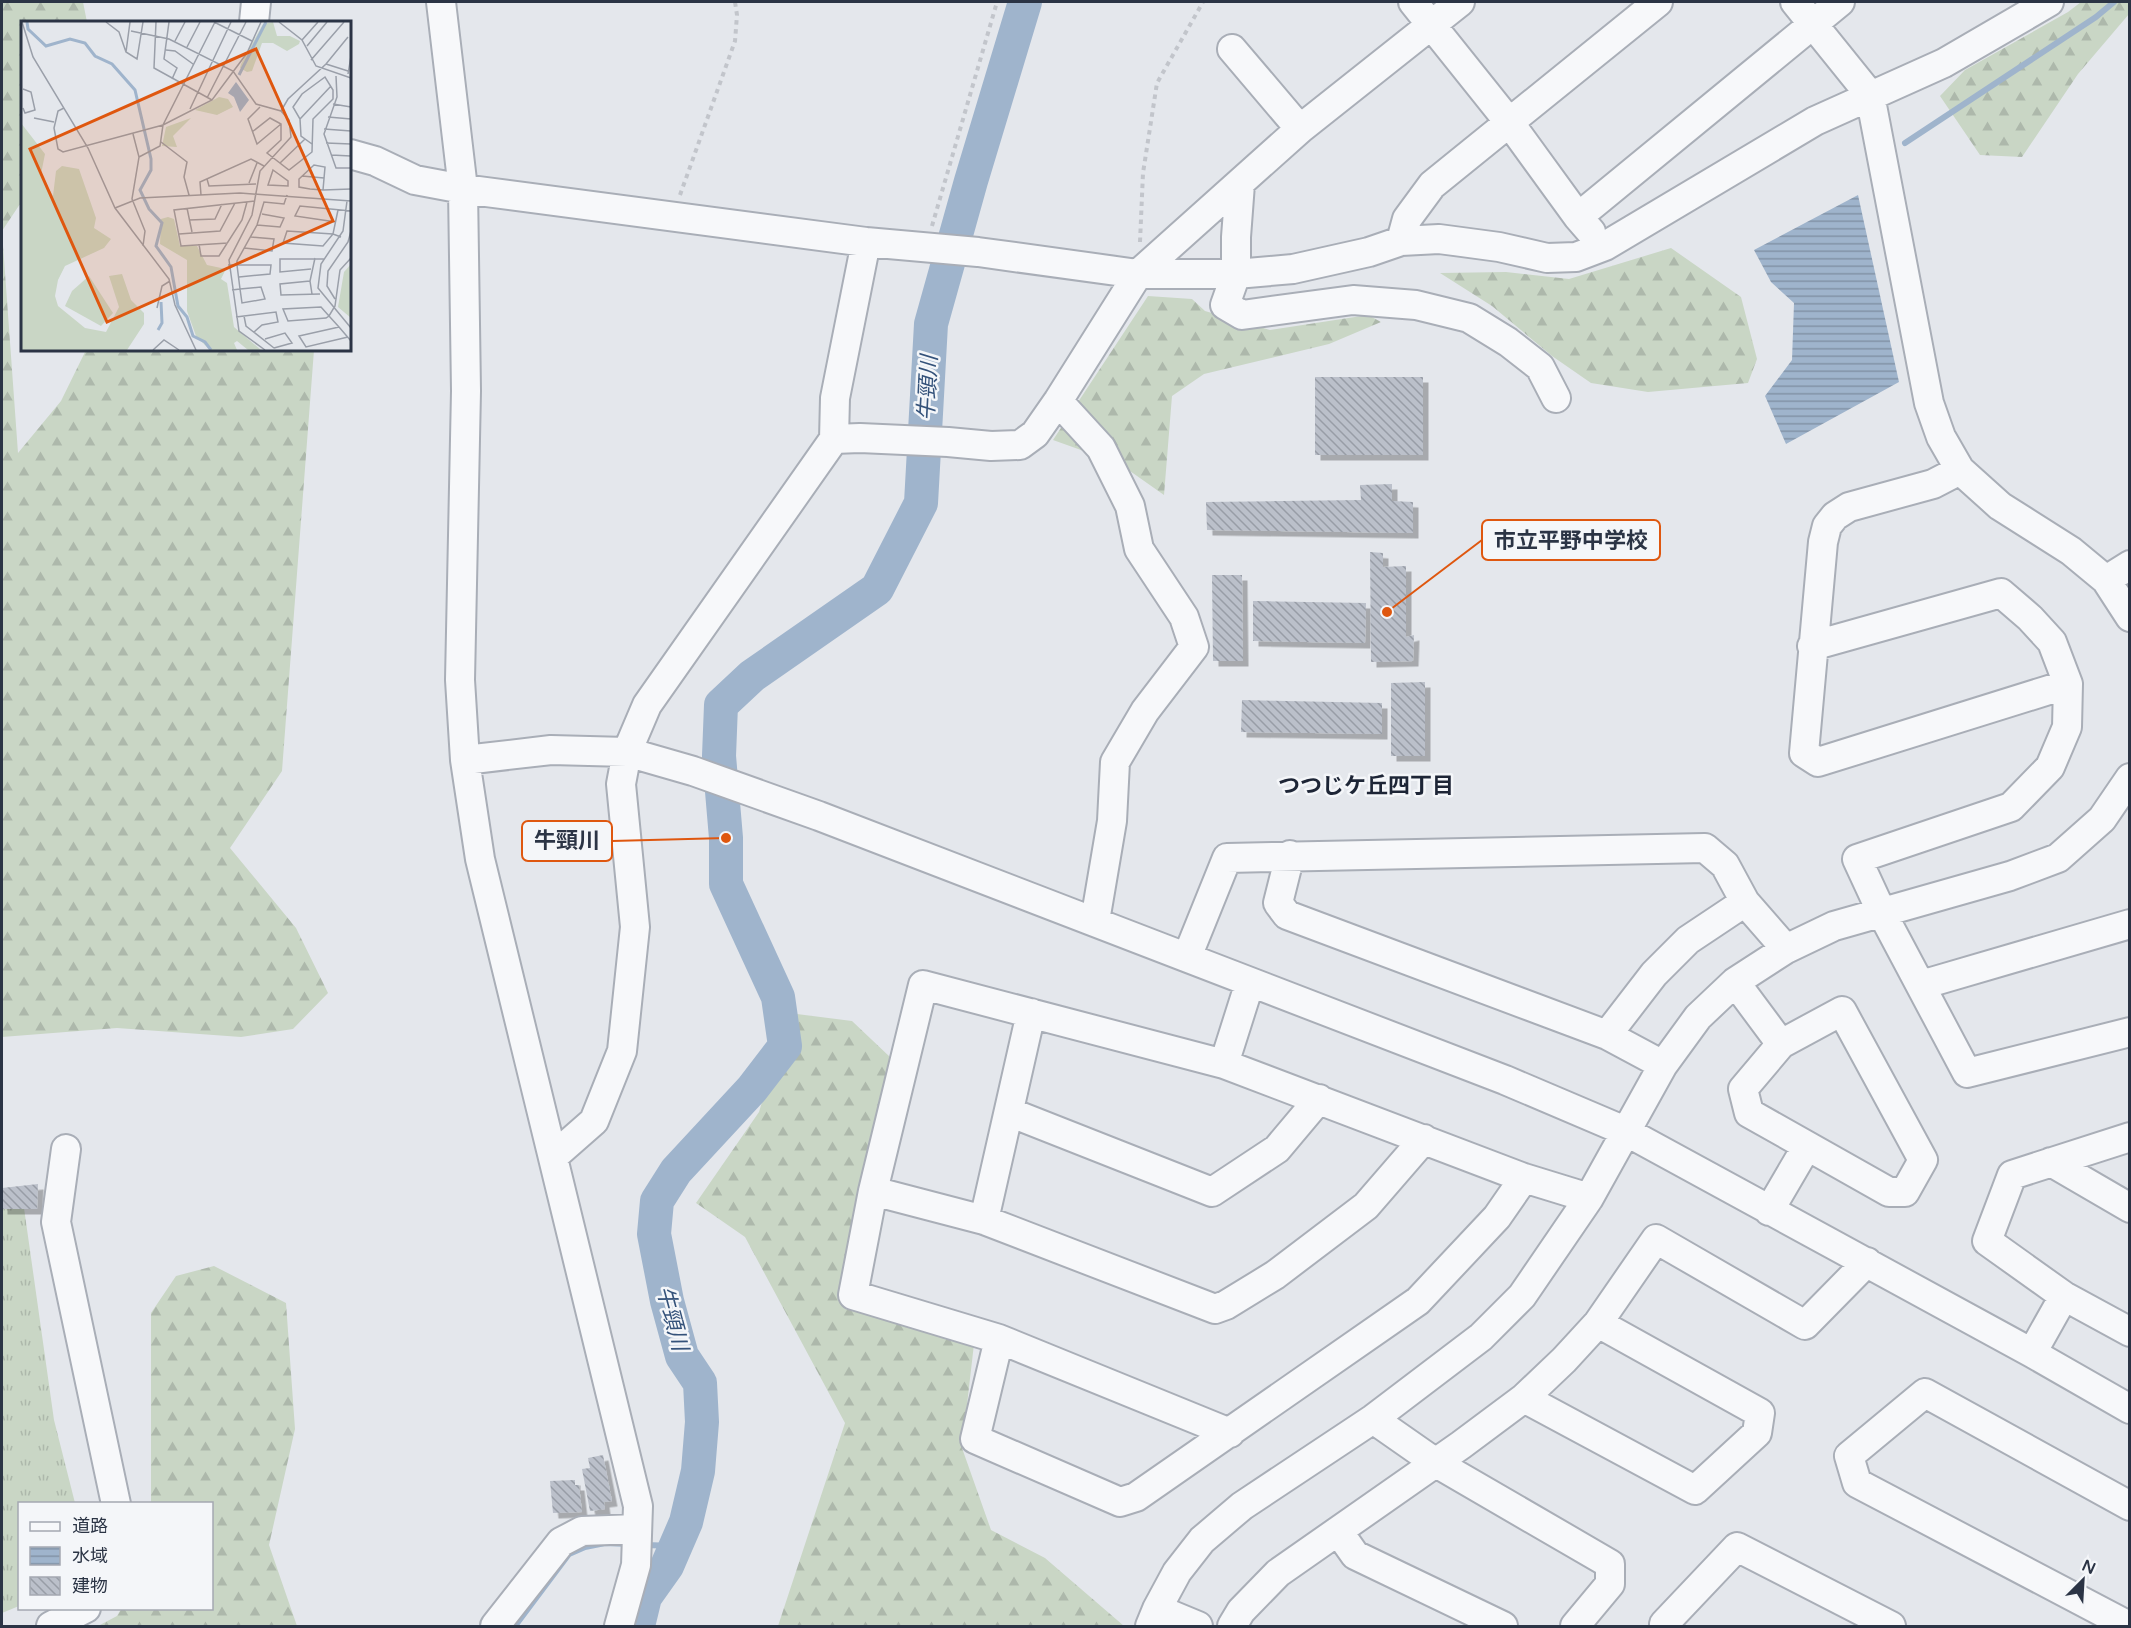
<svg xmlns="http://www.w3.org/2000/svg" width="2131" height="1628" font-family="'Varela Round','Noto Sans JP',sans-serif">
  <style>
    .grass { fill: url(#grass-tufts) }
    .forest { fill: url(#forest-firs) }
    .water { fill: url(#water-rules) }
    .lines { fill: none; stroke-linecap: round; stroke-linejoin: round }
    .stream { stroke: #9fb4cc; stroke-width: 6 }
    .river { stroke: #9fb4cc; stroke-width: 34 }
    .building { fill: url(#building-back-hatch); filter: url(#shadow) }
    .minor-casing { stroke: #a9aeb7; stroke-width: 32 }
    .path { stroke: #c2c5cb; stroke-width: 4; stroke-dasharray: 4.5 4.5; stroke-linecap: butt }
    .minor { stroke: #f7f8fa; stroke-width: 28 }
    .labels { text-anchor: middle; stroke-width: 5; stroke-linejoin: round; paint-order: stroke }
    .water-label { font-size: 22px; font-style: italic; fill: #34527a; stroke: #f4f6f9 }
    .neighbourhood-label { font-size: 22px; font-weight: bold; fill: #1d2536; stroke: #f4f6f9 }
    .inset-river { fill: none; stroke: #9fb4cc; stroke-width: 3 }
    .inset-road { fill: none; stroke: #9a9fa9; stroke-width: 1.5 }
    .view { fill: #df570f; fill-opacity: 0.15; stroke: #df570f; stroke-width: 3 }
    .inset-edge { fill: none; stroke: #2b3445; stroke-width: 3 }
    .leader { fill: none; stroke: #df570f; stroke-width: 2 }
    .callout-dot { fill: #df570f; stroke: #f4f6f9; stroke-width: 2 }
    .callout { fill: #f4f6f9; stroke: #df570f; stroke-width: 2 }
    .callout-label { font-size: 22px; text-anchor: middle; font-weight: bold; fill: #2b3445 }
  </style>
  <defs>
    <pattern id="grass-tufts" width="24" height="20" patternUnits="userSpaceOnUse" patternTransform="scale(1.5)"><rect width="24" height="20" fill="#c9d6c5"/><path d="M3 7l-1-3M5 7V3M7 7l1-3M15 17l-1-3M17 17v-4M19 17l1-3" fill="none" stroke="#adb8ab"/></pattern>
    <pattern id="forest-firs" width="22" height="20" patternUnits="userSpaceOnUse" patternTransform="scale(1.5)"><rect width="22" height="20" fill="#c9d6c5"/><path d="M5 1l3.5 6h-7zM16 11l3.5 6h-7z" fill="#adb8ab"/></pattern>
    <pattern id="water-rules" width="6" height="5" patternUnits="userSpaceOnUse" patternTransform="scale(1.5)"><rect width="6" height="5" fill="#9fb4cc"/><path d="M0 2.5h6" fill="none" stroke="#8293a7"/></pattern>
    <pattern id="building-back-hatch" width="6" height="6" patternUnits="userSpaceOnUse" patternTransform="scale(1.5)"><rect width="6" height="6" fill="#bbc0ca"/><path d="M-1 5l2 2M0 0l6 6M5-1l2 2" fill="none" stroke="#989da6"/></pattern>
    <filter id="shadow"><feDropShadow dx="5.5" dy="5.5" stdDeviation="0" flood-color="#0004"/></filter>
  </defs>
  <rect width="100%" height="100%" fill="#e4e7ec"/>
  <path class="grass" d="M24 1208 54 1420 75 1503 20 1504 19 1606 2 1613V1209Z"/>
  <path class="forest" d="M2 2H83L87 22H22V201L2 231 18 453 61 401 86 350H314L282 771 230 848 296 928 328 993 293 1029 241 1037 117 1028 2 1037Z
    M2081 2H2129V14L2078 74 2022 157 1980 155 1940 96 1965 70 2068 12Z
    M1671 248 1741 297 1757 359 1748 383 1648 392 1591 383 1552 356 1492 306 1440 273 1506 272 1569 279Z
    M1148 296 1192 299 1205 311 1270 330 1368 315 1381 322 1329 344 1204 374 1172 396 1164 495 1120 464 1053 440Z
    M789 1013 852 1021 890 1057 841 1291 974 1344 962 1448 991 1530 1045 1558 1124 1626H778L845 1423 745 1237 696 1203 759 1112Z
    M214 1266 286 1303 295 1429 269 1545 297 1626H98L117 1616 121 1609 212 1608V1504L151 1503V1313L176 1276Z"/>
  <path class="water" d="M1858 195 1899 382 1786 444 1765 396 1792 360 1794 303 1771 282 1754 250Z"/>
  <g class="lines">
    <path class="stream" d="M1905 143 2096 17 2114 2
      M645 1545 676 1546
      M515 1626 569 1554 585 1547 605 1543 629 1544"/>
    <path class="river" d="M638 1626 645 1597 667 1566 686 1522 698 1471 702 1422 700 1383 682 1356 667 1301 654 1234 657 1201 676 1171 752 1089 785 1046 778 997 726 884V838L719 756 721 705 752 676 877 589 921 503 931 324 971 181 1025 2"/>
  </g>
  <path class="building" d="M1315 377H1423V455H1315Z
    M1392 484V501L1413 502V533L1207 530 1206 502 1361 500 1360 485Z
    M1370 552 1383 553V567L1406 566V637L1414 635 1413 661 1371 662Z
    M1212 575H1242L1243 661H1213Z
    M1253 601 1366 603 1365 643 1253 641Z
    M1425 682V756H1391V683Z
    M1242 700 1382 703V734L1241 732Z
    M38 1184 37 1209H2V1188Z
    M603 1455 612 1501 604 1502 605 1509 590 1511 582 1469 590 1468 588 1458Z
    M575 1480V1485H579L582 1512 553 1513 550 1481Z"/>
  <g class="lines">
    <defs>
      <path id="minor" d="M441 2 463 189 466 391 460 680 465 760 480 859 638 1506 636 1565 619 1626
        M1413 2 1509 122 1578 217 1591 232
        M1795 2 1870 95 1929 403 1941 437 1960 470 2000 506 2071 551 2106 580 2130 617
        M254 22 256 2
        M1232 49 1300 129
        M350 154 375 161 415 180 463 189 866 242 978 252 1138 274H1236L1293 269 1369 252 1401 241 1439 239 1499 247 1547 258 1576 257 1605 246 1815 121 1944 63 2049 2
        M1240 184 1236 237V274L1225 305 1242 315 1353 300 1416 305 1469 318 1508 342 1540 367 1556 398
        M1578 217 1840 2
        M1401 241 1407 219 1432 185 1658 2
        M1058 401 1101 448 1130 506 1139 549 1184 617 1194 647 1145 711 1115 762 1112 821 1095 921
        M834 439 860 438 948 442 991 446 1020 445 1035 434 1058 401 1138 274 1300 129 1460 2
        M1960 470 1933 484 1849 507 1835 516 1827 526 1823 542 1804 753 1818 762 2068 684
        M2106 580 2130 565
        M1812 646 2001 593 2030 618 2052 642 2068 684 2067 727 2050 767 2011 807 1857 859 1882 913 1967 1073 2130 1032
        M465 760 551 750 627 752 693 771 819 816 1505 1080 1625 1131 2032 1353 2130 1409
        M1290 855 1278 903 1287 915 1607 1035 1663 1065
        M1187 957 1227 858 1705 848 1725 865 1745 902 1786 949
        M1735 982 1781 1044
        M1921 985 2130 924
        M1842 1011 1923 1160 1905 1192H1889L1749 1113 1743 1089 1781 1044Z
        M1607 1035 1654 974 1688 940 1745 902
        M1224 1064 1250 982
        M1009 1112 1212 1192 1277 1149 1319 1099
        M2130 1137 2012 1175 1987 1241 2064 1296 2130 1332
        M66 1149 56 1222 116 1504
        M553 1157 594 1121 622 1051 635 927 621 784 627 752 647 705 834 439 835 398 866 242
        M2051 1162 2130 1208
        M873 1191 984 1220 1215 1309 1226 1305 1275 1275 1366 1206 1424 1139
        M1769 1211 1807 1146
        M984 1220 1031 1013
        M999 1339 975 1439 1120 1502 1136 1497 1418 1301 1497 1217 1524 1178
        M2032 1353 2064 1296
        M1524 1398 1695 1490 1757 1433 1760 1413 1598 1323
        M1373 1419 1436 1463 1610 1564V1584L1575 1626
        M1230 1433 999 1339 853 1295 873 1191 923 985 1224 1064 1524 1178 1589 1198
        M1338 1531 1355 1555 1503 1626
        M1157 1609 1198 1626
        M51 1626 86 1608
        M495 1626 561 1542 582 1531 637 1529
        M1150 1626 1157 1609 1177 1572 1202 1540 1242 1506 1373 1419 1481 1337 1522 1296 1589 1198 1663 1065 1698 1017 1735 982 1786 949 1834 926 2010 876 2058 858 2102 819 2130 778
        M1232 1626 1241 1611 1278 1573 1461 1445 1524 1398 1564 1360 1598 1323 1656 1239 1805 1325 1867 1262
        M1665 1626 1664 1624 1737 1547 1891 1626
        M2129 1626 1857 1483 1849 1456 1925 1393 2130 1506"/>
    </defs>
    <use href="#minor" class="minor-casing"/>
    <path class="path" d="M680 195 735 41 737 15 735 2
      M932 226 997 2
      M1140 242 1143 173 1157 83 1203 2"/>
    <use href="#minor" class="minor"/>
  </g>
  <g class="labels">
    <g class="water-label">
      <text transform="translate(927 388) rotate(-87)" y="8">牛頸川</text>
      <text transform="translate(673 1318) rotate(75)" y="8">牛頸川</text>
    </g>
    <g class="neighbourhood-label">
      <text x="1366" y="793">つつじケ丘四丁目</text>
    </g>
  </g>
  <g transform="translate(21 21)">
    <rect width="330" height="330" fill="#e4e7ec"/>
    <path d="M68 255 92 292 80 305 44 285 51 270Z" fill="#c9d6c5"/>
    <path d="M252 1 256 15H269L279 20 278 23 266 30 252 22H241L231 50 226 51 219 47 220 43 242 3ZM198 76 207 78 212 86 196 94 174 89ZM170 97 152 115 156 126 141 125 145 106ZM0 102 24 133 20 153 32 175 35 150 41 145 58 148 75 197 73 207 90 218 83 227 44 245 37 259 34 275 37 285 64 307 85 311 98 286 88 255 101 253 110 279 123 292V303L106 329H0ZM147 196 153 198 159 225H176L186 244 205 248 200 258 206 262 213 306 240 329H227L216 320 213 322 216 329H189L175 315 166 290V239L139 223 140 198ZM330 243V297L317 286 323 251Z" fill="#c9d6c5"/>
    <path d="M215 61 228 79 219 91 213 76 207 72Z" fill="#9fb4cc"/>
    <path class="inset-river" d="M6 1 7 8 25 25 49 18 64 22 74 35 91 43 114 69 130 138V149L119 169 128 188 141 202 135 225 150 246 157 285 166 296 172 315 184 321 190 329M218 54 245 1M137 309 141 302 140 281"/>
    <path class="inset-road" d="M1 1 12 36 67 127 94 187 148 258 154 284 175 329M85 1 98 11 105 31 116 38 122 1M135 1 133 47 191 79M148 1 143 38 156 47 151 58M193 1 231 20M258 1 281 19 295 45 330 57M110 10 148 18 212 50 235 83 260 90 268 99 270 116 239 150 231 194 208 239 218 310 244 329M281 19 297 1M154 20 164 1M286 25 306 1M166 26 179 1M145 29 154 30 172 43M105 31 109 1M290 39 323 1M305 43 327 50M327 53 330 35M315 55 316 76 303 113 315 147H330M186 77 225 1M312 83 330 86M239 86 227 98 236 123 260 103M2 87 4 92 14 89 10 71 2 68M43 87 37 90 33 107 37 128 42 131 142 104 191 79 226 32 240 1M169 88 210 1M260 90 267 78 305 43 327 16M307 96 330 98M13 97 33 101M279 98 310 65M303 108 330 110M231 111 249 97 260 103V119L246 132 268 149 291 131 292 98 312 78V69L304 56 281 73 272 86 279 98 280 115 291 123M112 113 118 136 111 178 124 210 122 225M140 121 166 141 163 156 168 174M305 122 330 123M310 134 330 135M118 136 139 125 142 104 194 1M259 142 284 118M252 149 267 160V165L247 164ZM281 155 303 157M186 158 188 165 235 163M228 162 236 142M302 169 304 146 293 144 278 158V166L289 168 302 169 330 168M180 174 179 161 230 138 243 145M326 180 322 210 300 243 297 267 330 307M94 187 119 177 219 172 330 180M166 187 171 211M317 189 312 213 302 225 262 222 266 210 312 213 320 216M168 199 194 198 201 183M315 201 274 195 279 185 330 190M236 204 259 206 263 197 241 193M158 213 199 210 214 182M207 222 160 225 153 189 234 180M178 223 180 235H198L221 199 226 181M223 227 251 230 253 218 230 216M330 237 319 249 314 285 308 295 305 297 267 300 262 288 300 286 308 295 318 306 330 320M207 244H250L249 253 218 256M290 248 259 251V238H303M289 260 259 263 260 274 299 273M211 269 219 268 240 266 244 278 221 282 219 268 216 244V240L236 204 243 181 263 183 266 174M291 273 289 260 294 237M314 278 306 265 307 250 327 221 330 210M136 287 141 265 149 260M223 295 225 305 253 327M215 296 255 291 257 301 241 304 233 311M318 306 278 315 285 326 327 316M244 318 264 312 271 322 253 327M132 329 143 319 158 329"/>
    <path class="view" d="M235 28 312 200 86 301 9 128Z"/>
    <rect width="330" height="330" class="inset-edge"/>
  </g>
  <path class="leader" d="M1387 612L1482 540M726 838L612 841"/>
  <g class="callout-dot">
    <circle cx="1387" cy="612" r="6"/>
    <circle cx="726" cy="838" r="6"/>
  </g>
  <g class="callout">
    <rect x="1482" y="520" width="178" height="40" rx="6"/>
    <rect x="522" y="821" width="90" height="40" rx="6"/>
  </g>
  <g class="callout-label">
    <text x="1571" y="548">市立平野中学校</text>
    <text x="567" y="848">牛頸川</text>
  </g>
  <rect width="2131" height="1628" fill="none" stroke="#2b3445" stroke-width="6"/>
  <rect x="18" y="1502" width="195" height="108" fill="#f4f6f9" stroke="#a4a8b1" stroke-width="1.5"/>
  <rect x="30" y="1522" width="30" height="9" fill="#f7f8fa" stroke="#a4a8b1" stroke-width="1.5"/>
  <text x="72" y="1532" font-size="18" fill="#2b3445">道路</text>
  <rect x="30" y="1547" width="30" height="18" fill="url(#water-rules)" stroke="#a4a8b1" stroke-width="1.5"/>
  <text x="72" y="1562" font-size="18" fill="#2b3445">水域</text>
  <rect x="30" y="1577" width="30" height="18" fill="url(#building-back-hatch)" stroke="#a4a8b1" stroke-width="1.5"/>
  <text x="72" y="1592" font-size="18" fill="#2b3445">建物</text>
  <g transform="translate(2083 1580) rotate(24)" stroke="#f4f6f9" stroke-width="4.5" paint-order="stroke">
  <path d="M0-4.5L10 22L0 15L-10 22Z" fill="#2b3445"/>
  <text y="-9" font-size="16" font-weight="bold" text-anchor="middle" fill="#2b3445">N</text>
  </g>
</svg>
